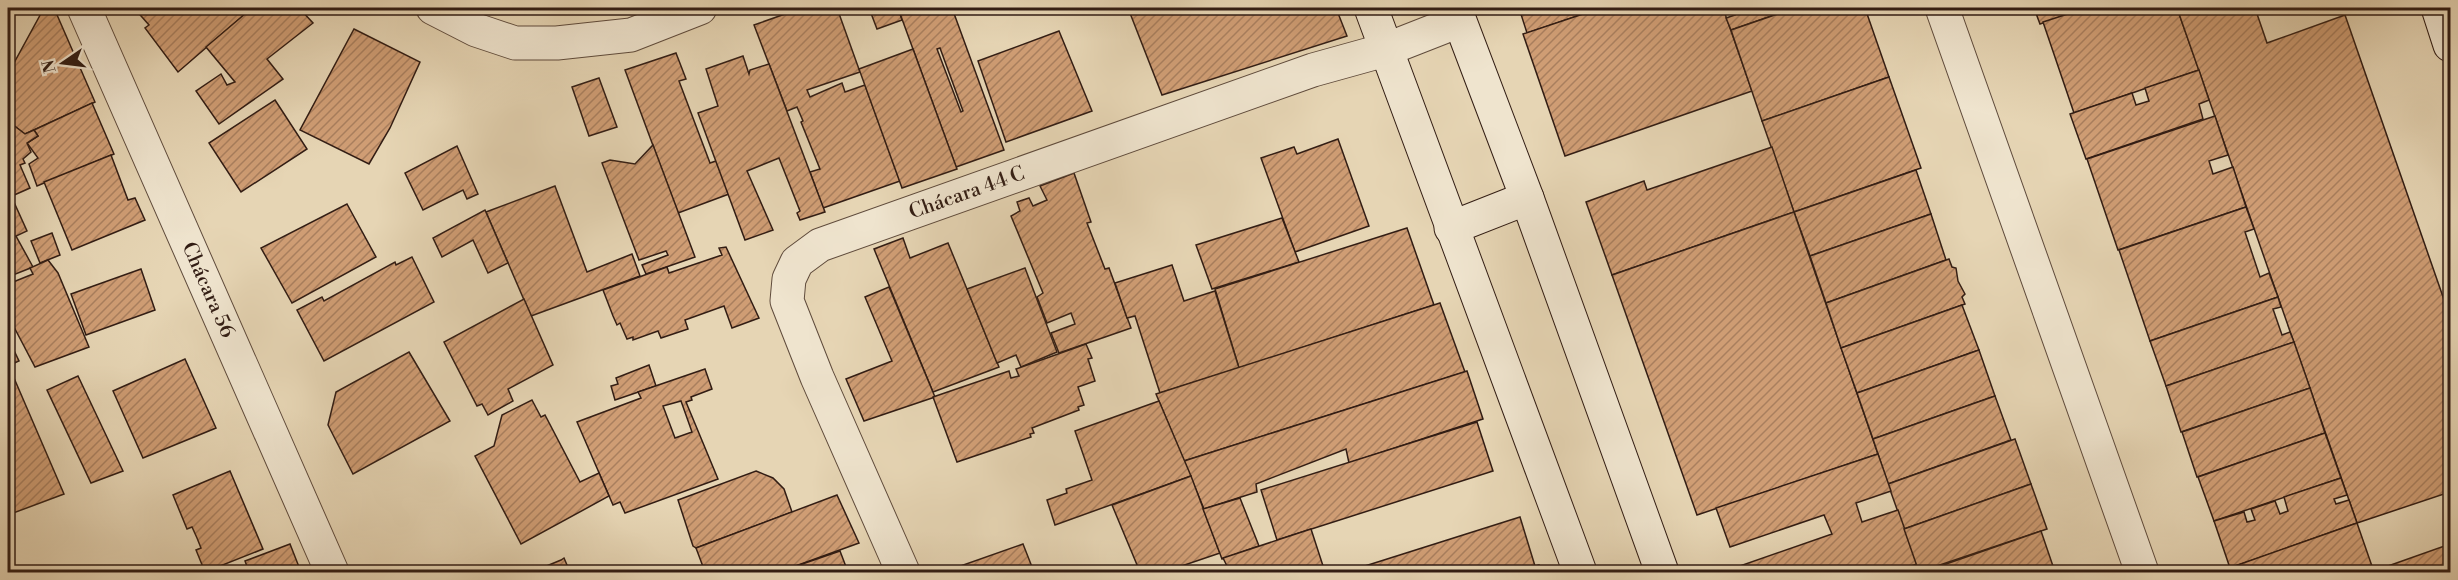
<svg xmlns="http://www.w3.org/2000/svg" width="2458" height="580" viewBox="0 0 2458 580" font-family="'Libre Bodoni',serif">
  <defs>
    <pattern id="building-hatch" width="6" height="6" patternUnits="userSpaceOnUse" patternTransform="scale(1.5)"><rect width="6" height="6" fill="#cf9d74"/><path d="M-1 1l2-2M0 6l6-6M5 7l2-2" fill="none" stroke="#a97f5e"/></pattern>
  </defs>
  <rect width="100%" height="100%" fill="#e6d5b4"/>
  <filter id="stains"><feTurbulence type="fractalNoise" baseFrequency=".00333" numOctaves="4"/><feColorMatrix values="0 0 0 0 .2 0 0 0 0 .09 0 0 0 0 .02 0 0 0 .5 -.17"/></filter>
  <radialGradient id="worn" r=".72"><stop offset=".6" stop-color="#630" stop-opacity="0"/><stop offset="1" stop-color="#630" stop-opacity=".3"/></radialGradient>
  <!-- building -->
  <g fill="url(#building-hatch)" stroke="#321d14" stroke-width="1.5" fill-rule="evenodd">
    <path d="M44,8H54L95,102L25,134L8,121V74Z"/>
    <path d="M134,8H252L178,72L145,28L149,25Z"/>
    <path d="M252,8H299L313,23L267,59L283,79L219,124L196,91L221,74L227,85L235,82L206,47Z"/>
    <path d="M802,8H837L860,72L807,90L810,97L842,83L845,92L865,85L900,181L823,208L810,172L820,169L801,122L803,121L797,107L787,111L754,25Z"/>
    <path d="M869,8H898L902,20L877,29Z"/>
    <path d="M898,8H952L1004,150L956,167ZM940,48L963,111L961,112L937,49Z"/>
    <path d="M1128,8H1336L1347,36L1162,95Z"/>
    <path d="M1519,8H1601L1527,33Z"/>
    <path d="M1601,8H1723L1752,91L1565,156L1523,34Z"/>
    <path d="M1732,8H1795L1731,30L1726,18L1735,15Z"/>
    <path d="M1795,8H1865L1889,77L1762,121L1731,30Z"/>
    <path d="M2034,8H2086L2040,24Z"/>
    <path d="M2086,8H2177L2199,70L2074,113L2043,22Z"/>
    <path d="M2177,8H2255L2267,43L2345,15L2450,317V492L2357,523Z"/>
    <path d="M354,29L420,62L390,128L369,164L300,130Z"/>
    <path d="M1059,31L1092,111L1006,142L978,61Z"/>
    <path d="M913,49L957,169L902,188L859,69Z"/>
    <path d="M676,53L686,79L679,81L710,163L716,161L729,194L678,213L625,70Z"/>
    <path d="M743,56L749,74L750,70L769,64L825,212L800,220L797,213L800,211L779,158L747,171L773,230L745,240L698,113L718,106L706,69Z"/>
    <path d="M2199,70L2209,100L2199,104L2203,119L2086,159L2070,114L2132,93L2136,105L2149,101L2145,88Z"/>
    <path d="M1889,77L1921,168L1794,212L1762,121Z"/>
    <path d="M599,78L617,127L589,136L572,87Z"/>
    <path d="M275,100L307,149L241,192L209,143Z"/>
    <path d="M92,103L114,154L37,186L29,164L38,158L27,143L38,136L34,130Z"/>
    <path d="M2215,116L2228,155L2209,161L2213,174L2233,167L2246,207L2118,250L2087,159Z"/>
    <path d="M8,121L25,134L34,130L38,136L27,143L31,152L23,159L25,163L20,165L30,188L12,196L8,189Z"/>
    <path d="M1338,139L1369,226L1295,252L1261,158L1294,147L1297,154Z"/>
    <path d="M653,145L695,257L646,274L642,265L668,255L666,251L639,260L602,163L610,160L635,164Z"/>
    <path d="M457,146L478,194L467,199L463,190L423,210L405,173Z"/>
    <path d="M1772,147L1794,212L1612,275L1586,202L1644,181L1647,190Z"/>
    <path d="M111,155L128,200L135,198L145,220L72,250L44,182Z"/>
    <path d="M1916,170L1931,214L1810,256L1794,212Z"/>
    <path d="M1074,173L1091,222L1087,223L1105,269L1109,268L1131,328L1059,353L1051,333L1075,324L1071,313L1047,323L1037,297L1043,293L1011,216L1020,211L1017,202L1029,198L1033,206L1047,200L1040,186Z"/>
    <path d="M555,186L587,272L632,254L640,276L531,316L486,212Z"/>
    <path d="M8,189L27,231L16,236L33,267L8,277Z"/>
    <path d="M347,204L376,257L292,303L261,248Z"/>
    <path d="M2246,207L2254,229L2245,232L2260,277L2269,273L2278,297L2150,341L2119,250Z"/>
    <path d="M485,210L508,263L488,273L473,240L442,257L433,238Z"/>
    <path d="M1794,212L1878,454L1697,515L1612,275Z"/>
    <path d="M1931,214L1946,260L1826,303L1810,256Z"/>
    <path d="M1282,218L1299,262L1212,289L1196,245Z"/>
    <path d="M1407,228L1434,305L1239,368L1215,289Z"/>
    <path d="M52,233L60,255L40,263L31,241Z"/>
    <path d="M903,238L910,258L948,243L999,367L933,392L874,249Z"/>
    <path d="M726,247L759,318L732,328L724,306L685,320L688,329L661,338L658,331L633,340V337L627,339L620,323L617,325L613,316L603,290L667,267L669,273L722,255L719,248Z"/>
    <path d="M412,257L434,302L324,361L297,310L322,297L324,301L395,262L396,265Z"/>
    <path d="M1949,259L1952,267L1956,268L1958,281L1965,294L1962,297L1965,304L1841,348L1826,303Z"/>
    <path d="M48,260L58,273L89,347L35,367L15,329L10,332L8,326V284L33,274L30,268Z"/>
    <path d="M1172,265L1184,301L1215,291L1239,368L1160,393L1135,316L1127,318L1115,283Z"/>
    <path d="M1025,268L1057,352L1021,367L1016,355L997,363L967,289Z"/>
    <path d="M141,269L155,310L86,335L71,294Z"/>
    <path d="M889,287L935,397L864,421L846,379L892,361L865,297Z"/>
    <path d="M2278,297L2281,307L2273,309L2282,335L2290,332L2294,342L2166,386L2150,341Z"/>
    <path d="M524,299L553,365L508,389L513,401L488,415L482,404L477,406L444,342Z"/>
    <path d="M1440,303L1465,372L1184,461L1156,394Z"/>
    <path d="M1962,305L1979,350L1857,393L1841,348Z"/>
    <path d="M8,338L19,361L8,366Z"/>
    <path d="M2294,342L2310,388L2181,432L2166,386Z"/>
    <path d="M1086,344L1092,358L1088,359L1095,381L1078,387L1084,405L1078,407L1079,410L1032,428L1034,433L1030,434L1031,437L957,462L933,397L1009,371L1011,378L1019,376L1016,369Z"/>
    <path d="M1979,350L1995,396L1873,439L1857,393Z"/>
    <path d="M409,352L450,421L353,474L328,425L336,392Z"/>
    <path d="M185,359L216,428L143,458L113,391Z"/>
    <path d="M649,365L656,386L615,400L611,386L618,384L616,378Z"/>
    <path d="M705,369L712,389L691,397L692,400L686,402L718,479L625,513L620,502L613,505L577,422L641,398L638,392ZM681,401L692,432L675,438L663,406Z"/>
    <path d="M1467,371L1483,419L1349,463L1346,449L1256,484L1257,492L1241,497L1204,509L1184,461Z"/>
    <path d="M78,376L123,471L91,483L47,390Z"/>
    <path d="M14,378L64,494L8,515V381Z"/>
    <path d="M2310,388L2325,433L2197,477L2182,432Z"/>
    <path d="M1995,396L2011,440L1888,484L1873,439Z"/>
    <path d="M532,400L541,417L545,415L580,482L599,473L609,496L521,544L475,456L494,446L502,415Z"/>
    <path d="M1159,401L1191,476L1055,525L1047,500L1067,493L1066,489L1092,480L1075,431Z"/>
    <path d="M1477,422L1493,471L1277,540L1261,490Z"/>
    <path d="M2325,433L2341,478L2214,521L2198,477Z"/>
    <path d="M2015,439L2031,484L1904,529L1888,484Z"/>
    <path d="M1878,454L1891,491L1856,503L1862,522L1898,510L1917,564L1893,572H1738L1737,567L1832,534L1824,515L1730,547L1716,508Z"/>
    <path d="M230,471L263,549L205,572L196,550L201,548L197,538L192,527L187,529L173,495Z"/>
    <path d="M756,471L773,478L784,489L792,512L696,548L693,546L678,500Z"/>
    <path d="M1191,476L1220,553L1164,572H1140L1112,505Z"/>
    <path d="M2341,478L2347,495L2334,499L2336,504L2349,500L2357,523L2230,568L2214,521L2244,512L2247,522L2255,520L2251,509L2275,501L2280,514L2288,511L2284,497Z"/>
    <path d="M2031,484L2047,529L1919,572L1904,529Z"/>
    <path d="M837,495L859,543L779,572H705L696,548Z"/>
    <path d="M1240,498L1259,546L1222,559L1203,509Z"/>
    <path d="M1520,517L1535,566L1515,572H1440L1438,566L1427,570L1428,572H1346Z"/>
    <path d="M2357,523L2374,572H2234L2232,567Z"/>
    <path d="M1311,529L1325,572H1230L1223,558Z"/>
    <path d="M2041,531L2055,572H1923Z"/>
    <path d="M290,544L301,572H241L248,569L245,561Z"/>
    <path d="M1023,544L1034,572H953L952,569Z"/>
    <path d="M2450,544V572H2390L2388,566Z"/>
    <path d="M840,551L848,572H779Z"/>
    <path d="M564,558L570,572H532L561,560Z"/>
    <path d="M1539,565L1541,572H1515L1535,566Z"/>
  </g>
  <g fill="none" stroke-linecap="round" stroke-linejoin="round">
    <defs>
      <g id="street">
        <path id="s1" d="M84,8L332,572"/>
        <path d="M433,8L476,30L515,43H557L631,35L700,8"/>
        <path d="M1942,8L2142,572"/>
        <path id="s2" d="M903,572L817,377L787,301L789,279L797,262L820,245L1313,70L1385,50L1459,21"/>
      </g>
      <g id="secondary">
        <path d="M1371,8L1580,572"/>
        <path d="M1455,8L1527,198L1662,572"/>
        <path d="M2438,8L2450,45"/>
        <path d="M1451,228L1527,198"/>
      </g>
    </defs>
    <!-- street casing -->
    <use href="#street" stroke="#5f4b3c" stroke-width="35"/>
    <!-- secondary casing -->
    <use href="#secondary" stroke="#321d14" stroke-width="35"/>
    <!-- street -->
    <use href="#street" stroke="#efe4ce" stroke-width="33"/>
    <!-- secondary -->
    <use href="#secondary" stroke="#efe4ce" stroke-width="33"/>
  </g>
  <g text-anchor="middle" dominant-baseline="central" stroke-width="6" stroke-linejoin="round" paint-order="stroke">
    <!-- street labels -->
    <g font-size="20" fill="#321d14" stroke="#efe4ce">
      <text stroke="none"><textPath href="#s2" startOffset="520">Chácara 44 C</textPath></text>
      <text stroke="none"><textPath href="#s1" startOffset="308">Chácara 56</textPath></text>
    </g>
  </g>
  <!-- margin -->
  <rect width="2458" height="580" fill="none" stroke="#e6d5b4" stroke-width="30"/>
  <rect x="9" y="9" width="2440" height="562" fill="none" stroke="#321d14" stroke-width="3"/>
  <rect x="15" y="15" width="2428" height="550" fill="none" stroke="#321d14" stroke-width="1.5"/>
  <!-- north arrow -->
  <g transform="translate(63 63) rotate(256)" stroke="#efe4ce" stroke-width="4.5" paint-order="stroke">
  <path d="M0-4.5L10 22L0 15L-10 22Z" fill="#321d14"/>
  <text y="-9" font-size="16" font-weight="bold" text-anchor="middle" fill="#321d14">N</text>
  </g>
  <rect width="100%" height="100%" filter="url(#stains)"/>
  <rect width="100%" height="100%" fill="url(#worn)"/>
</svg>
